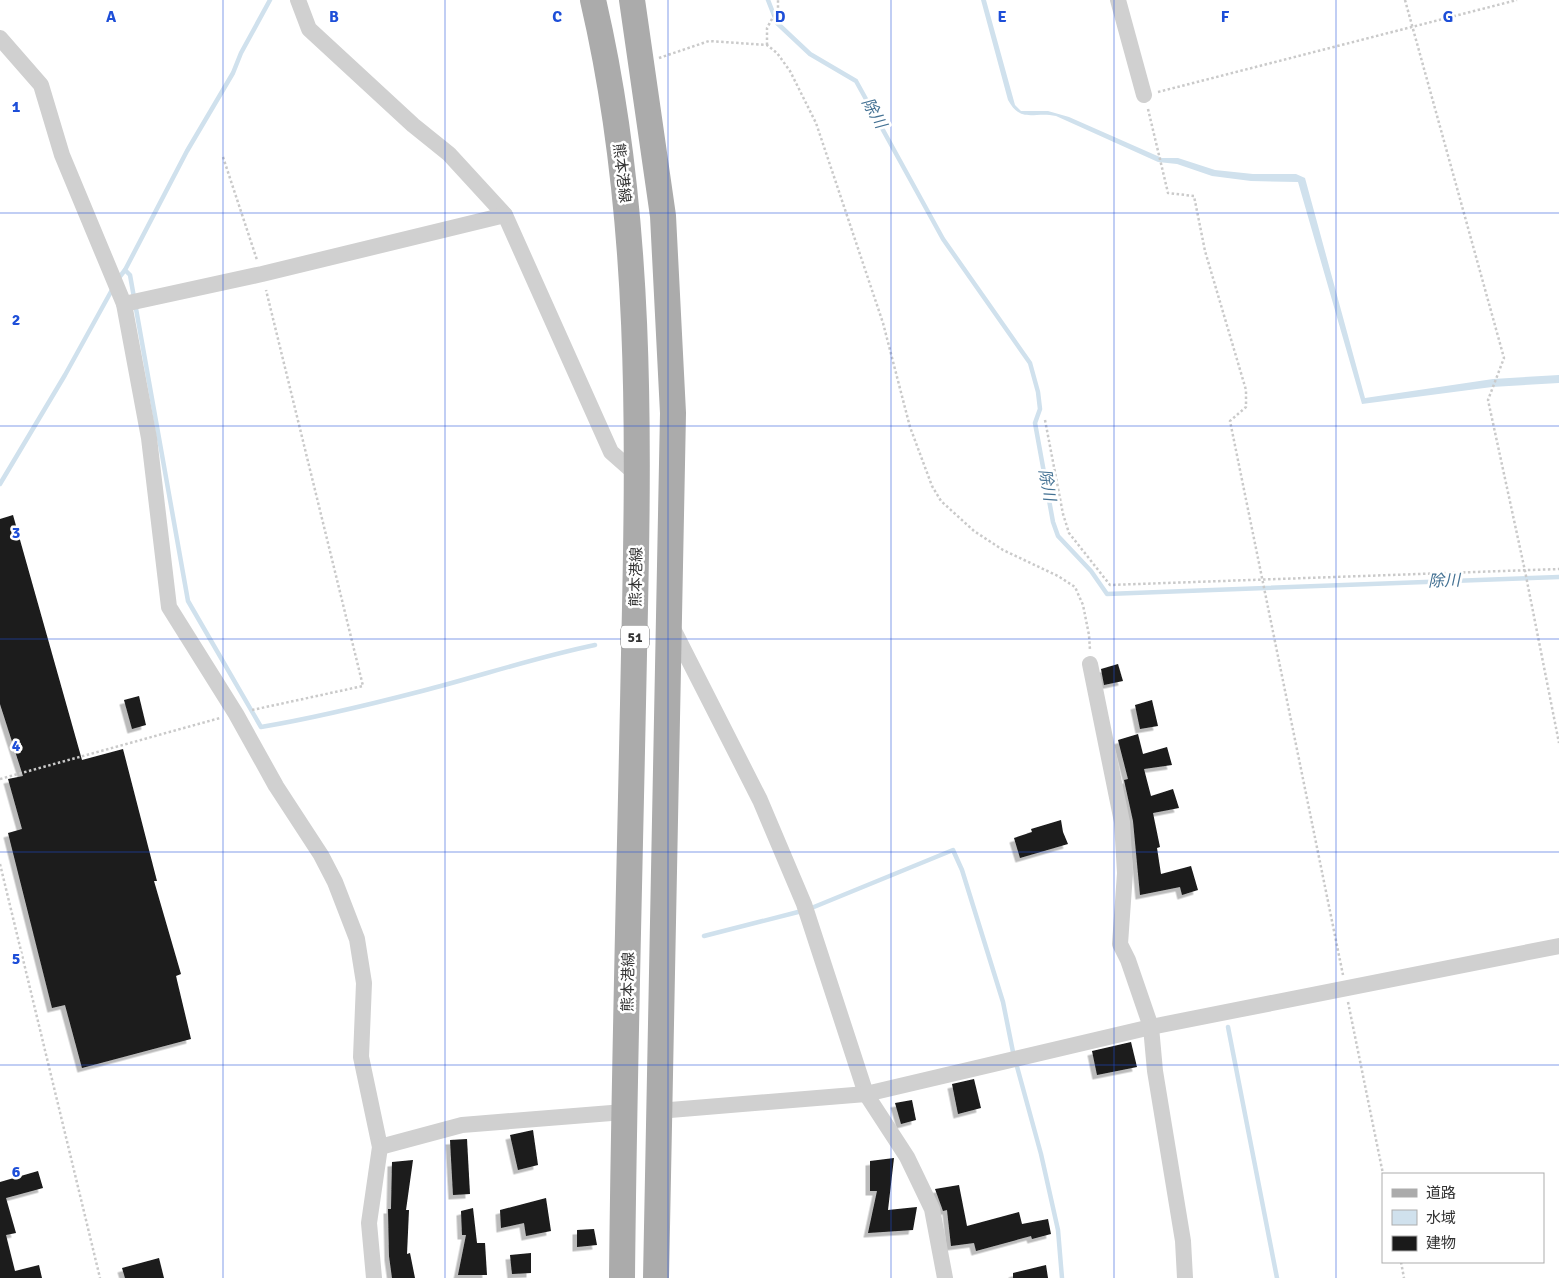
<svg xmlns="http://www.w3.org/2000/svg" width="1559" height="1278" viewBox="0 0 1559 1278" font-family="Signika,'Noto Sans JP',sans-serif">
  <defs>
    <filter id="shadow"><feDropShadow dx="-4.5" dy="4.5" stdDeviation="0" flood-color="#0004"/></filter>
  </defs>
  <rect width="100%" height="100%" fill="#fff"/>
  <!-- water -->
  <path fill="#d0e1ed" d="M981,0H986L1015,105L1021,111H1048L1069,117L1162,158H1178L1215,170L1253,174H1296L1305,178L1365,398L1493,379L1559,375V383L1492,387L1362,404L1298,182L1251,181L1212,176L1177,164L1158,162L1056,116C1034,111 1021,124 1008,100Z"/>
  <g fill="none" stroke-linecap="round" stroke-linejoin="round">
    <!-- stream -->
    <g stroke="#d0e1ed" stroke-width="4.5">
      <path d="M768,0L777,23L810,54L856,81L943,239L1030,363L1038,392L1040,409L1035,423L1053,522L1058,536L1091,571L1107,594L1559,577"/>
      <path d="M125,270L130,275L188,601L261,727C315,718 368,705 422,691C480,676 537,657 595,645"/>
      <path d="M118,279L125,270L187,151L233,73L241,53L270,0"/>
      <path d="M0,484L65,375L113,288"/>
      <path d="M809,909L953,850L962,870L1003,1002L1013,1052L1041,1154L1058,1230L1062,1278"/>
      <path d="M704,936L802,911"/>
      <path d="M1228,1027L1277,1278"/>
    </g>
  </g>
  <!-- building -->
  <g fill="#1a1a1a" filter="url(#shadow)">
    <path d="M13,515L82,760L123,749L157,881H154L181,974L176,976L191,1039L82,1068L65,1005L52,1008L8,833L22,829L8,779L23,776L0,704V519Z"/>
    <path d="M1118,664L1123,681L1104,685L1101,669Z"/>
    <path d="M139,696L146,725L132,729L124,700Z"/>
    <path d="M1152,700L1158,726L1140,729L1135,705Z"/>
    <path d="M1138,734L1143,754L1167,747L1172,765L1144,769L1151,796L1173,789L1179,808L1153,813L1160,847L1157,848L1161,874L1191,866L1198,890L1182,895L1180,887L1140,895L1133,821L1124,780L1128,779L1118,740Z"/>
    <path d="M1061,820L1063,832L1068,844L1020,858L1014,838L1032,832L1031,829Z"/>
    <path d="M1131,1042L1137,1067L1097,1075L1092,1051Z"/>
    <path d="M974,1079L981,1108L958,1114L952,1084Z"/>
    <path d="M912,1100L916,1120L901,1124L895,1103Z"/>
    <path d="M533,1130L538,1165L518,1170L510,1135Z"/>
    <path d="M467,1139L470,1194L453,1195L450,1140Z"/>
    <path d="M894,1158L888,1210L917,1207L913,1230L868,1233L877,1191H870V1161Z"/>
    <path d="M413,1160L406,1210H409L407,1254L410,1253L415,1278H392L389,1256L388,1209H391L392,1162Z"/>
    <path d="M38,1171L43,1188L6,1198L16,1233L6,1235L15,1271L39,1265L42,1278H0V1182Z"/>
    <path d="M959,1185L967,1226L1019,1212L1022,1224L1048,1219L1051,1234L1032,1239L1031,1236L976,1251L974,1243L951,1246L947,1210L943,1211L935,1189Z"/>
    <path d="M546,1198L551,1231L526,1236L524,1223L501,1228L500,1210Z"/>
    <path d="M473,1208L477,1243H485L487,1275H458L466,1235H462L461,1211Z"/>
    <path d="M594,1229L597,1245L577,1247V1230Z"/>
    <path d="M531,1253V1273L512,1274L510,1255Z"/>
    <path d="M159,1258L164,1278H125L122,1268Z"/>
    <path d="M1046,1265L1048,1278H1013V1273Z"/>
  </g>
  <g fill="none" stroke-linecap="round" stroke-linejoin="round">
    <!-- path -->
    <g stroke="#cacaca" stroke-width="2.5" stroke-dasharray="2.5 2.5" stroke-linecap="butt">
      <path d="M1405,0L1504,358L1488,400L1525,571L1559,743"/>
      <path d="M767,45V28L778,8V0"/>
      <path d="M659,58L709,41L767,45L777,53L790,71L816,123L883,323L910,427L932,486L941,501L974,531L1003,550L1058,576L1075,587L1083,605L1089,635L1090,650"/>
      <path d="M1158,92L1517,0"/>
      <path d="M1148,109L1168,193L1194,196L1205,251L1246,390V407L1230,421L1343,975"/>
      <path d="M223,157L257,260"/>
      <path d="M1045,420L1063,514L1069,533L1110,585L1559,569"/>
      <path d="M252,710L363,686L266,290"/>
      <path d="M0,779L220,718"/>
      <path d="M0,864L100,1278"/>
      <path d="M1348,1002L1383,1174"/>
      <path d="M1401,1262L1404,1278"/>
    </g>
    <!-- street -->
    <g stroke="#d0d0d0" stroke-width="16">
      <path d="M298,0L309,29L413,125L449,154L505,215L611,452L637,475"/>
      <path d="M1118,0L1144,95"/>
      <path d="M0,38L41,85L62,155L124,304L149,438L169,607L236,714L276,786L321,855L335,882L357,939L364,983L361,1057L380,1147L369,1223L374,1278"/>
      <path d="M124,304L262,274L505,215"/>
      <path d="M672,627L760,800L804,904L866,1094L907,1157L932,1209L945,1278"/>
      <path d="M1090,664L1122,822L1125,873L1120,944L1128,960L1151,1027L1155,1071L1183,1241L1185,1278"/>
      <path d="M658,1111L866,1094L1151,1027L1559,946"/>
      <path d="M380,1147L462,1125L624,1112"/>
    </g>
    <!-- primary -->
    <g stroke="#ababab" stroke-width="26">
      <path d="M593,0C643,214 639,435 634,654C630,862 624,1070 622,1278"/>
      <path d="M632,0L663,216L673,413L656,1278"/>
    </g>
  </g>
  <!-- grid -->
  <path fill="none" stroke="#1d4ed8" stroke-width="1" stroke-opacity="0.55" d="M223,0V1278M445,0V1278M668,0V1278M891,0V1278M1114,0V1278M1336,0V1278M0,213H1559M0,426H1559M0,639H1559M0,852H1559M0,1065H1559"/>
  <g text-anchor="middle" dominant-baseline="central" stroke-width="5" stroke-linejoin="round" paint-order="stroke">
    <!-- shield labels -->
    <rect fill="#fff" stroke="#707070" stroke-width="1" x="621" y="625.5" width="28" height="23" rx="4"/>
    <g font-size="14" font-weight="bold" fill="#333">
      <text x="635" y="637">51</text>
    </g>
    <!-- street labels -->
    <g font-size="15" fill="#333" stroke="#fff">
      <text transform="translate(622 173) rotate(83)">熊本港線</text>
      <text transform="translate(636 577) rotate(-89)">熊本港線</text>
      <text transform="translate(628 982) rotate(-89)">熊本港線</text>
    </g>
    <!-- water labels -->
    <g font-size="16" font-style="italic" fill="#437193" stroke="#fff">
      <text transform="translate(874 113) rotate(61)">除川</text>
      <text transform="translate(1047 485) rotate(80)">除川</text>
      <text transform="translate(1444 581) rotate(-2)">除川</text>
    </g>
  </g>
  <g font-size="16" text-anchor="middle" font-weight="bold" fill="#1d4ed8" stroke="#fff" stroke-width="5" stroke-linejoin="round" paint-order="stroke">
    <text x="111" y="22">A</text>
    <text x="334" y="22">B</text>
    <text x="557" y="22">C</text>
    <text x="780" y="22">D</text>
    <text x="1002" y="22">E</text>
    <text x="1225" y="22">F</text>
    <text x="1448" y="22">G</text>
    <text x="16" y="112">1</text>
    <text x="16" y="325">2</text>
    <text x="16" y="538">3</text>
    <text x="16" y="751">4</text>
    <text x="16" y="964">5</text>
    <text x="16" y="1177">6</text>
  </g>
  <!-- legend -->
  <rect x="1382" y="1173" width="162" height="90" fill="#ffffff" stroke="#adadad"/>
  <rect x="1392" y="1189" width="25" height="8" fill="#ababab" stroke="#adadad"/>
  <text x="1426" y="1198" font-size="15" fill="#333333">道路</text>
  <rect x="1392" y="1210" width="25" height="15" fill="#d0e1ed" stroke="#adadad"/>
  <text x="1426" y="1223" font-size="15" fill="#333333">水域</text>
  <rect x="1392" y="1236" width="25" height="15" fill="#1a1a1a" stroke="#adadad"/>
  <text x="1426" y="1248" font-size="15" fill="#333333">建物</text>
</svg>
